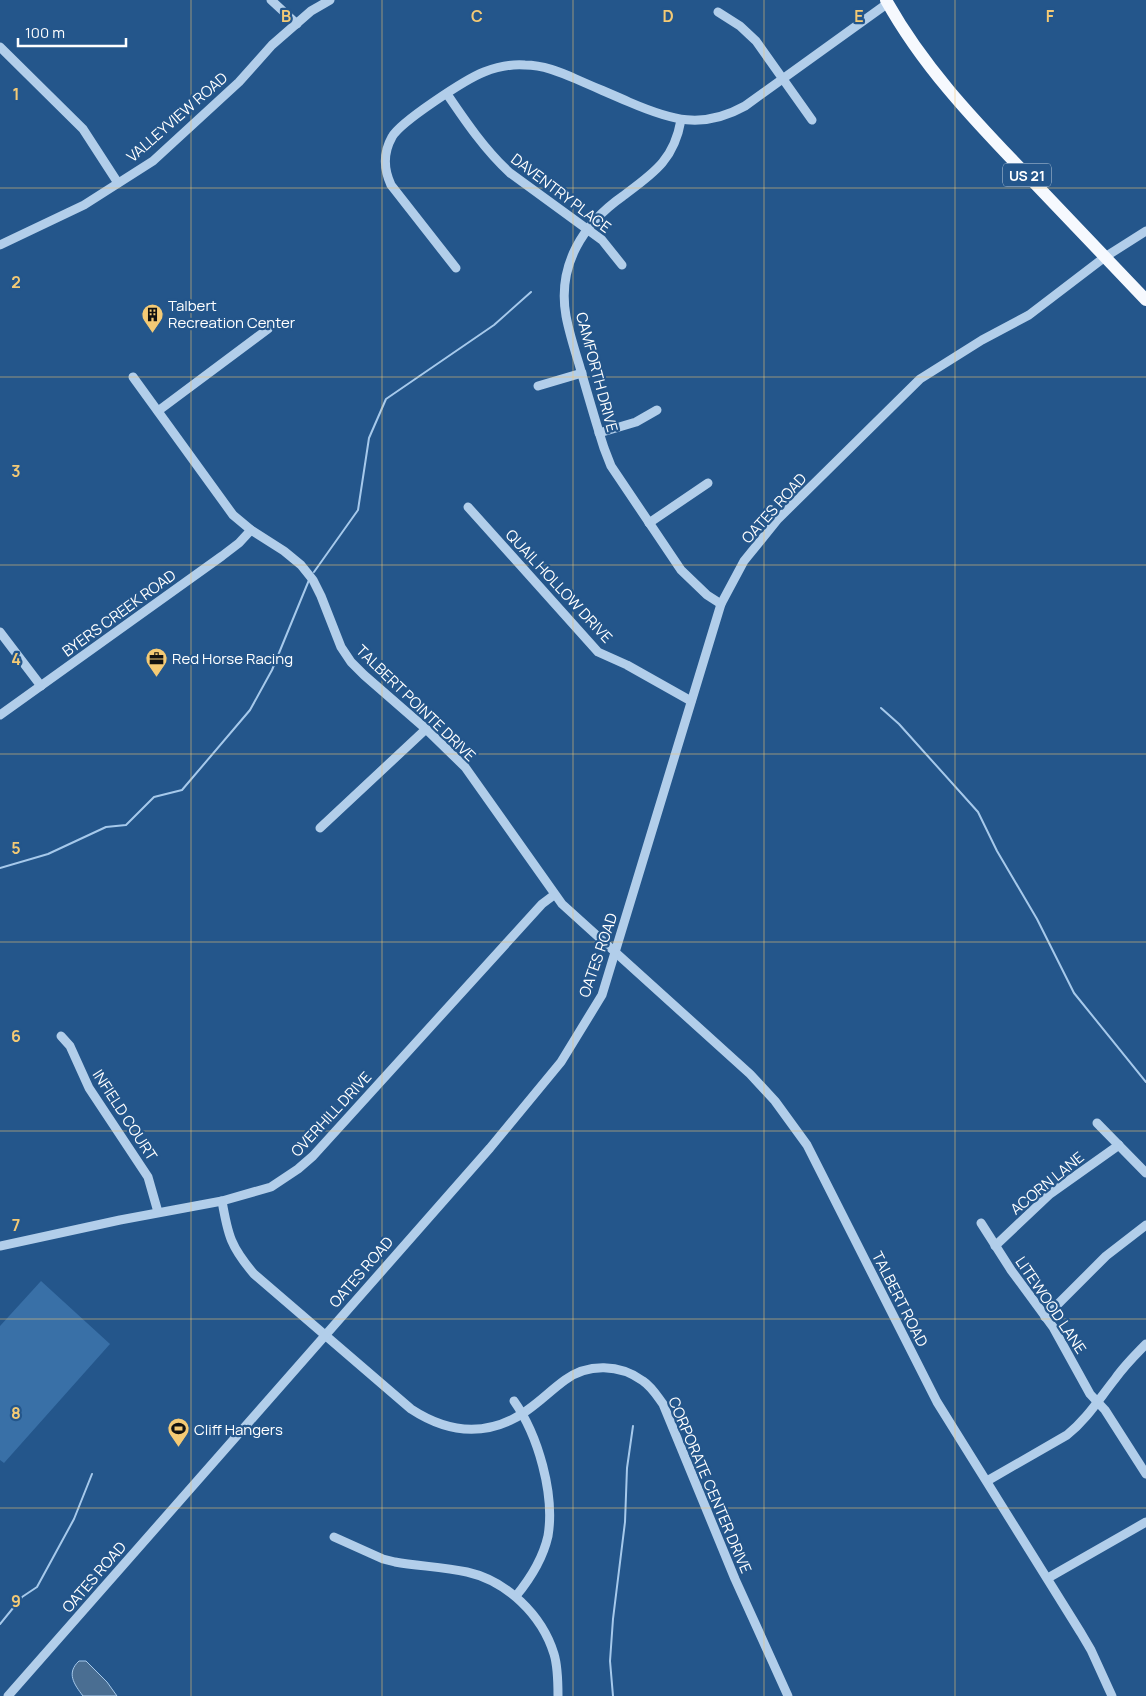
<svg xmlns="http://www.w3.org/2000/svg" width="1146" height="1696" viewBox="0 0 1146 1696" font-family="Manrope,sans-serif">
  <rect width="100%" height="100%" fill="#24568b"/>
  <!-- green -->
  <path fill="#3970a7" d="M41,1281L110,1344L4,1463L0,1460V1326Z"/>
  <!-- water -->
  <path fill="#4a6e92" stroke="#a6c9eb" d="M79,1661H86L107,1682L117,1696H83C74,1684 66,1673 79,1661Z"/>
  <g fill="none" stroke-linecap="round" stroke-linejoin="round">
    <!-- stream -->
    <g stroke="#a6c9eb" stroke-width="2">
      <path d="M314,572L358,510L369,438L386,399L494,325L531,292"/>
      <path d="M881,708L899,724L978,812L997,851L1037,919L1074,993L1146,1082"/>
      <path d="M0,868L48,854L106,827L126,825L154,797L182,790L250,710L272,670L309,580"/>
      <path d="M0,1624L22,1597L37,1587L74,1519L92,1474"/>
      <path d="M613,1696L610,1661L613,1619L625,1522L627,1468L633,1426"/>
    </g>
    <!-- minor -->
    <g stroke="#b2ceea" stroke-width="9">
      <path d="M271,0L297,24"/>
      <path d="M718,12L740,26L756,41L812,120"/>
      <path d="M0,47L83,129L118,183"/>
      <path d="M447,94C466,122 485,150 510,173L602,240L622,265"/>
      <path d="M681,120C674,160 654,173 623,196C583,224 557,265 566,316C569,332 574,348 579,364C587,392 595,420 604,448L611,466L681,570L707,595L721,604"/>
      <path d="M0,245L84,205L153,161L239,82L272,45L311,11L330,0"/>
      <path d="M456,268L391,185C384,170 383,153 392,137C400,122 466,79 484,72C497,67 512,64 525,65C543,65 560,72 576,79C594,87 611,94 629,102C671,120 702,130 745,106L888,3"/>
      <path d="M133,377L233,515L251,530L284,551L301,565L313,580L321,596L341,647L351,662L364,675L426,729L465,767L562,904L750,1074L775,1101L807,1145L937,1402L1081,1633L1091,1650L1112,1696"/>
      <path d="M538,386L582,373"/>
      <path d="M158,411L268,329"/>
      <path d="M599,433L636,422L657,410"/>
      <path d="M468,507L598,652L627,665L691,701"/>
      <path d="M649,523L708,483"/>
      <path d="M0,632L41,686"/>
      <path d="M0,715L222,556L239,543L251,530"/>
      <path d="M320,828L426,729"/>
      <path d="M61,1036L70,1046L89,1088L148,1177L158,1212"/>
      <path d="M1097,1123L1146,1173"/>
      <path d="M222,1201C228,1236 231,1247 254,1274L411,1409C443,1430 477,1437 513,1419C532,1410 547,1393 565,1380C588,1363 620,1364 643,1381C652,1387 657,1396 663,1404L735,1579L788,1696"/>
      <path d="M981,1223L1011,1270L1053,1327L1090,1394L1105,1410L1146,1474"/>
      <path d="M0,1246L120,1220L222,1201L271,1187L298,1169L313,1156L542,904L554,895"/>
      <path d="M995,1246L1050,1194L1119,1145"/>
      <path d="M1045,1317L1106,1256L1146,1225"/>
      <path d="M514,1401C538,1435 555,1494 548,1536C543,1558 530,1579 516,1596"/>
      <path d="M987,1481L1067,1435C1087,1419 1099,1399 1115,1379C1124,1366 1135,1355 1146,1344"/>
      <path d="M334,1537L383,1559L395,1562C418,1566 443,1567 467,1572C507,1581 542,1615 554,1654C558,1667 558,1683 558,1696"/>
      <path d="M1048,1578L1146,1522"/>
      <path d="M8,1696L490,1148L561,1062L602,995L721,604L744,561L778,519L920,379L982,340L1029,315L1105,257L1146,231"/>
    </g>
    <!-- major -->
    <path stroke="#f6f9fe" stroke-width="12" d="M886,0C922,65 972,118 1023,171C1064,214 1105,257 1146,300"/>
  </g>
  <!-- grid -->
  <path fill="none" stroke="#f4ca75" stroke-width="1" stroke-opacity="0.55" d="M191,0V1696M382,0V1696M573,0V1696M764,0V1696M955,0V1696M0,188H1146M0,377H1146M0,565H1146M0,754H1146M0,942H1146M0,1131H1146M0,1319H1146M0,1508H1146"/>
  <!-- icons -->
  <defs>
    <symbol id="building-pin" viewBox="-11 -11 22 30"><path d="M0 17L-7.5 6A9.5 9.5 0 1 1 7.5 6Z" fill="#f4ca75" stroke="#24568b"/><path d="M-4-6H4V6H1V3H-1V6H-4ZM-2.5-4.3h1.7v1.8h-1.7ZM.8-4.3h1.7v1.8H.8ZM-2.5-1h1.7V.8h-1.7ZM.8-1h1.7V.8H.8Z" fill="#111"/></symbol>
    <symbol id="office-pin" viewBox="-11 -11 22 30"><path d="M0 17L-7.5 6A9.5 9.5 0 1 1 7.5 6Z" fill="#f4ca75" stroke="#24568b"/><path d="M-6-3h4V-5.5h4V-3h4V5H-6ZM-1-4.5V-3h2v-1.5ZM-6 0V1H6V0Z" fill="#111"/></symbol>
    <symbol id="stadium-pin" viewBox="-11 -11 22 30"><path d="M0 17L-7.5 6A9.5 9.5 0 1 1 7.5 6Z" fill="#f4ca75" stroke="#24568b"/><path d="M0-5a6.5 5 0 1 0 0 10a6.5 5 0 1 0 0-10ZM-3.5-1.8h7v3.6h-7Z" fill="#111"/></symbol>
  </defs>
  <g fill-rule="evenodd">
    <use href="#building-pin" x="140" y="302" width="25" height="34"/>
    <use href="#office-pin" x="144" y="646" width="25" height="34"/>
    <use href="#stadium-pin" x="166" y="1416" width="25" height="34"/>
  </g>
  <g text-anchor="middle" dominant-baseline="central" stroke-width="4.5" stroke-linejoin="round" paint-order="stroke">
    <!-- shield labels -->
    <rect fill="#24568b" stroke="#bdccdc" stroke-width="1" x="1003" y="163.5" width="48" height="23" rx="4"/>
    <g font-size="14" font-weight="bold" fill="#fff">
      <text x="1027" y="175">US 21</text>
    </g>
    <!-- street labels -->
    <g font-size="15" fill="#fff" stroke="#24568b">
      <text transform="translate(177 117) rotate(-41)">VALLEYVIEW ROAD</text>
      <text transform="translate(561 193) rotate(37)">DAVENTRY PLACE</text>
      <text transform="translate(597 372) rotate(75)">CAMFORTH DRIVE</text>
      <text transform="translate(774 508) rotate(-48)">OATES ROAD</text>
      <text transform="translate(559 586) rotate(47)">QUAIL HOLLOW DRIVE</text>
      <text transform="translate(119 613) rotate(-36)">BYERS CREEK ROAD</text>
      <text transform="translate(416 703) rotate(44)">TALBERT POINTE DRIVE</text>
      <text transform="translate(598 955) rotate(-71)">OATES ROAD</text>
      <text transform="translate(331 1114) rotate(-47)">OVERHILL DRIVE</text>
      <text transform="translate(125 1115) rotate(57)">INFIELD COURT</text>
      <text transform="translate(1047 1183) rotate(-39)">ACORN LANE</text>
      <text transform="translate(361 1272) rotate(-49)">OATES ROAD</text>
      <text transform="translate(900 1299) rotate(63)">TALBERT ROAD</text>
      <text transform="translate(1051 1305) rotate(56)">LITEWOOD LANE</text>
      <text transform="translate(710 1485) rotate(67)">CORPORATE CENTER DRIVE</text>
      <text transform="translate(94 1577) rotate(-49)">OATES ROAD</text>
    </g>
    <!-- poi labels -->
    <g font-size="15" fill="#fff" stroke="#24568b" text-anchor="start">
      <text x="168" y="305">Talbert<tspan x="168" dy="17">Recreation Center</tspan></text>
      <text x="172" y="658">Red Horse Racing</text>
      <text x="194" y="1429">Cliff Hangers</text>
    </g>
  </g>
  <g font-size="16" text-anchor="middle" font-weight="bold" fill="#f4ca75" stroke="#24568b" stroke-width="4.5" stroke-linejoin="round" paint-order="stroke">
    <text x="286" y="22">B</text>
    <text x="477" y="22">C</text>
    <text x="668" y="22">D</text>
    <text x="859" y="22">E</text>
    <text x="1050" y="22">F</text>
    <text x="16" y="100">1</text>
    <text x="16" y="288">2</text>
    <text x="16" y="477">3</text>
    <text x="16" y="665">4</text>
    <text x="16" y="854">5</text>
    <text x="16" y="1042">6</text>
    <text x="16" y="1231">7</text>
    <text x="16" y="1419">8</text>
    <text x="16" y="1607">9</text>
  </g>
  <!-- scale -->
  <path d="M18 38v8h108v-8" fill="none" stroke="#ffffff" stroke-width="2.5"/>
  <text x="25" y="38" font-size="15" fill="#ffffff" stroke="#24568b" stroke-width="4" paint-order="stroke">100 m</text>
</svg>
